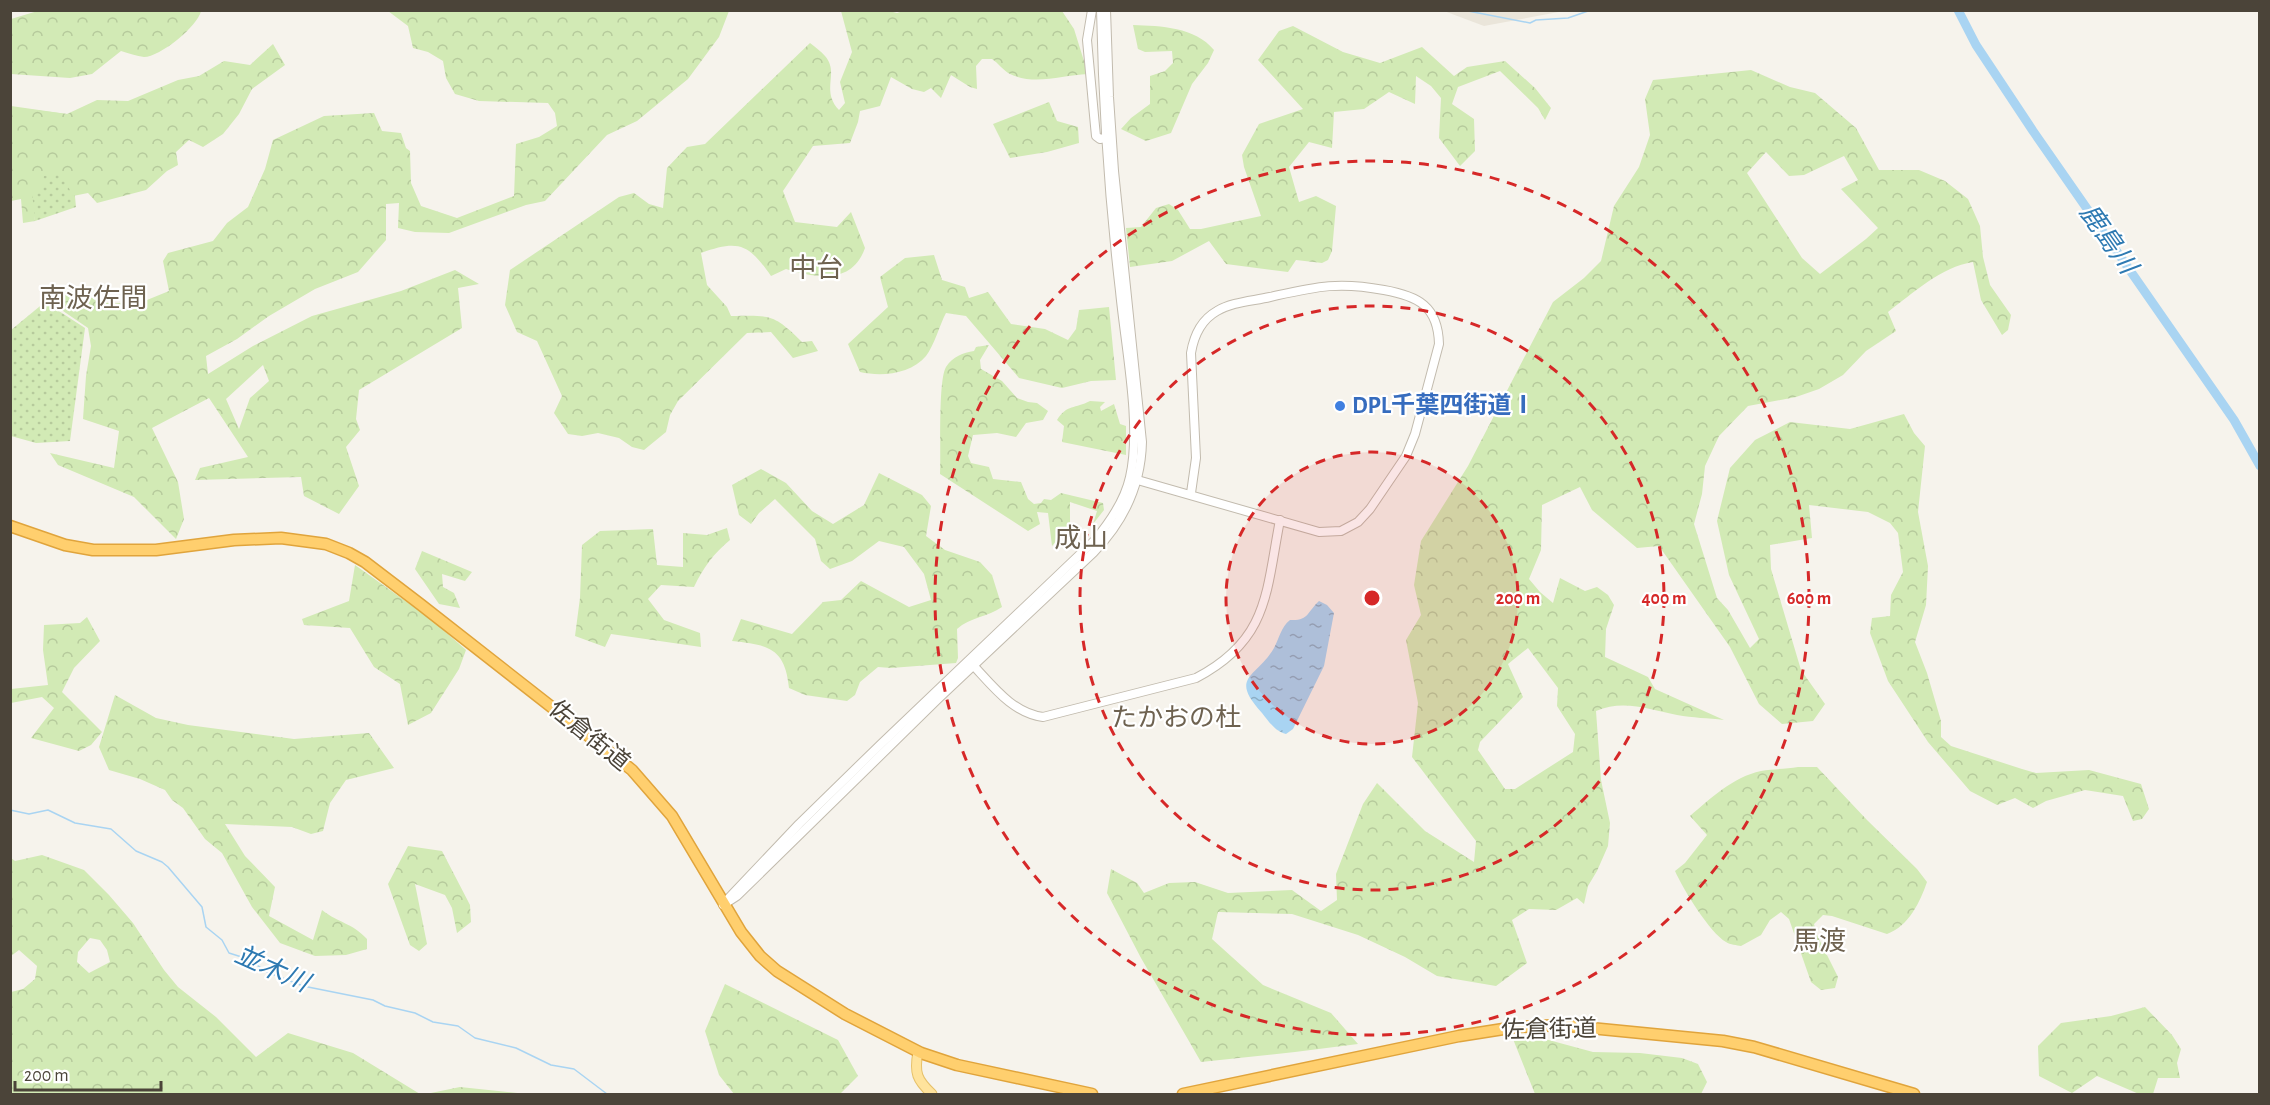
<svg xmlns="http://www.w3.org/2000/svg" width="2270" height="1105" viewBox="0 0 2270 1105" font-family="'Alegreya Sans','Noto Sans JP',sans-serif">
  <defs>
    <pattern id="grass-dots" width="8" height="8" patternUnits="userSpaceOnUse" patternTransform="scale(1.5)"><rect width="8" height="8" fill="#d2eab5"/><path d="M2 2h.1M6 6h.1" fill="none" stroke="#b6ca9c" stroke-width="1.8" stroke-linecap="round"/></pattern>
    <pattern id="forest-crowns" width="20" height="18" patternUnits="userSpaceOnUse" patternTransform="scale(1.5)"><rect width="20" height="18" fill="#d2eab5"/><path d="M2 6a3 3 0 1 1 6 0M12 15a3 3 0 1 1 6 0" fill="none" stroke="#b6ca9c"/></pattern>
    <pattern id="water-ripples" width="26" height="14" patternUnits="userSpaceOnUse" patternTransform="scale(1.5)"><rect width="26" height="14" fill="#a9d4f2"/><path d="M2 4q2-2 4 0t4 0M15 11q2-2 4 0t4 0" fill="none" stroke="#8caec5"/></pattern>
  </defs>
  <rect width="100%" height="100%" fill="#f6f3ec"/>
  <!-- residential -->
  <path fill="#eae5da" d="M1444,11H1564L1484,26Z"/>
  <!-- grass -->
  <g fill="url(#grass-dots)">
    <path d="M11,107L67,114L76,207L35,221Z"/>
    <path d="M45,302L85,328L70,441L36,443L11,436V330Z"/>
  </g>
  <!-- forest -->
  <g fill="url(#forest-crowns)" fill-rule="evenodd">
    <path d="M41,10H201V11C198,26 160,57 144,57C137,56 128,53 121,51L92,74L70,78L11,74V19Z"/>
    <path d="M885,10L897,13L906,10L1062,11L1074,29L1088,74C1061,75 1036,86 1010,74C1004,71 998,63 992,59H982L976,66L977,89L970,87L951,75L941,98L931,88L924,92L912,89L891,77L880,106L860,111L858,122L850,143L813,146L783,191L795,222L837,227L851,212L865,248C852,285 816,278 786,269L771,276C748,243 738,240 701,253L707,285L727,307L731,316C770,315 774,314 802,342L812,341L818,351L793,358L771,332L747,333L678,401L670,415L666,432L644,450L632,447L619,438L598,433L582,436L568,434L554,413L562,396L537,341L517,332L505,305L510,270L619,197L634,193L649,204L663,208L667,168L687,147L705,144L810,43C815,47 821,51 825,56C840,73 820,90 839,110L845,103L840,82L852,52L841,11Z"/>
    <path d="M388,11H729L719,37L688,79L637,121L607,135L545,201L526,205L449,233L415,232L398,228L399,203L386,204V240L358,272L315,289L269,316L237,339L206,356L208,374L253,346L312,316L401,291L455,270L479,284L458,288L462,328L359,390L356,419L360,430L346,447L359,486L339,514L304,496L301,477L195,480L200,468L248,457L209,398L152,428L178,482L184,519L176,539L134,497L58,465L50,453L114,468L119,431L83,419L86,376L91,346L88,328L44,298L64,289L111,304L147,300L169,291L163,261L168,253L213,241L227,223L248,207L265,169L273,140L324,116L374,113L382,131L401,133L406,148L410,151L411,183L421,206L457,218L514,196L516,144L539,137L557,126L555,113L548,103L479,101L455,94L446,78L443,61L428,52L413,48L408,26ZM263,365L269,381L250,398L239,429L226,399Z"/>
    <path d="M1133,25C1161,26 1195,27 1214,50L1208,63L1192,84L1171,133L1146,141L1121,129L1131,118L1150,104V76L1165,71L1173,63L1172,51L1145,52L1138,49Z"/>
    <path d="M1293,26L1343,52L1380,63L1422,47L1454,76L1467,67L1505,61L1535,88L1551,108L1545,120L1538,108L1500,71L1458,87L1452,104L1474,119L1475,151L1460,166L1439,138L1441,98L1431,86L1416,76L1415,104L1389,92L1364,109L1334,112L1332,148L1309,142L1289,167L1299,202L1316,196L1336,206L1332,251L1328,260L1322,263L1296,260L1288,272L1226,264L1209,241L1172,261L1130,267L1126,228L1141,227L1156,208L1169,204L1178,210L1190,229H1201L1261,216L1244,167L1242,155L1259,124L1303,109L1258,60L1279,31Z"/>
    <path d="M273,44L285,65L252,89L239,114L223,134L203,147L189,140L176,152L178,165L167,171L146,190L97,203L88,193L73,196L61,173L44,176L39,190L32,192L35,221L23,223L21,199L11,201V106L67,114L97,100L128,101L178,80L199,76L224,61L250,65Z"/>
    <path d="M1751,70L1790,87L1815,93L1856,128L1879,170H1919L1945,181L1968,199L1980,226L1983,257L1990,285L2011,315L2008,330L2002,335L1981,300L1973,262C1941,267 1913,293 1888,312L1896,331L1866,351L1843,375L1819,389L1796,397L1748,406L1719,436L1705,466L1702,494L1694,524L1717,598L1728,610L1750,648L1759,639L1729,575L1717,521L1730,468L1755,440L1790,422L1850,429L1904,414L1914,433L1925,446L1918,512L1928,566L1926,605L1915,642L1927,673L1941,721V737L1951,746L2022,769L2036,773L2089,770L2141,784L2149,809L2142,819L2133,821L2123,796L2085,790L2046,801L2033,808L2015,798L1997,805L1970,791L1928,742L1888,681L1870,633L1872,618L1890,616L1891,595L1903,572L1898,533L1890,523L1868,512L1809,505L1812,538L1770,545L1771,569L1801,670L1825,704L1813,721L1782,724L1759,704L1730,647L1659,546L1637,548L1592,510L1580,487L1542,505L1541,550L1529,579L1540,592L1553,603L1560,578L1585,591L1597,587L1608,595L1614,605L1606,629L1605,657L1648,677L1655,689L1724,720C1708,718 1693,718 1677,715C1650,710 1624,699 1596,711L1601,780L1610,823L1608,846L1597,871L1588,886L1584,904L1577,898L1556,910L1529,909L1512,920L1527,963L1496,986L1437,976L1405,957L1358,935L1292,914L1218,912L1212,939L1263,985L1331,1013L1358,1044L1295,1052L1201,1062L1141,958L1107,893L1111,869L1137,883L1144,893L1169,883L1195,882L1228,893L1292,890L1321,911L1337,900L1336,874L1363,804L1377,783L1425,831L1474,862L1476,841L1412,757L1418,703L1406,640L1421,615L1414,585L1421,541L1468,466L1553,302L1584,278L1601,261L1614,206L1639,167L1650,135L1645,99L1653,80ZM1766,152L1789,176L1804,175L1844,156L1858,180L1841,189L1878,228L1866,239L1820,274L1802,258L1747,173ZM1528,648L1558,688L1557,706L1575,734L1573,752L1515,789H1505L1478,750L1480,742L1523,697L1508,664Z"/>
    <path d="M1049,102L1057,121L1078,127L1079,143L1047,152L1010,158L993,124Z"/>
    <path d="M934,255L942,280L965,287L969,298L988,292L1011,324L1045,329L1068,340L1076,329L1079,310L1109,307L1116,380L1091,381L1062,388L1019,378L966,316L946,313C940,324 934,346 926,356C911,374 882,377 860,372L848,344L888,307L880,277L905,258Z"/>
    <path d="M989,345L980,360L981,369L1002,381L1017,398L1028,402L1037,403L1048,411L1043,420L1026,423L1016,437L997,433L973,435L968,456L971,463L989,467L993,479L1021,482L1028,499L1034,504L1041,503L1044,499L1051,500L1061,493L1103,503L1104,510L1093,524L1097,511L1070,502V526L1052,546L1048,513L1037,512L1040,524L1028,531L940,474C941,454 938,380 946,367C953,356 963,353 974,351L976,347Z"/>
    <path d="M1090,401L1105,402L1100,407L1101,411L1114,404L1120,424L1126,426V455L1062,442L1064,426L1057,420C1067,404 1075,409 1090,401Z"/>
    <path d="M761,469L786,483L812,511L833,524L864,505L879,473L922,495L931,506L926,536L945,550L980,562L992,575L1002,607C988,617 970,617 957,629L958,658L956,663L891,668L878,667L860,682L855,695L847,701L805,695L789,688C785,648 769,645 732,641L741,619L792,634L823,602L841,600L861,581L909,607L931,600L924,574L904,547L879,541L852,561L830,569L821,561L815,539L775,499L759,513L751,524L739,515L732,485Z"/>
    <path d="M727,528L730,540C714,553 703,568 694,587L661,585L648,599L664,620L700,633L701,647L611,634L605,647L575,636L580,598L582,545L600,531L653,529L657,565L683,567V533L707,535Z"/>
    <path d="M422,551L472,572L465,581L442,574L443,587L454,593L460,608L439,604L415,569Z"/>
    <path d="M355,565L432,620L466,650L459,669L431,713L408,725L400,684L374,667L350,628L304,625L302,619L349,601Z"/>
    <path d="M87,617L100,641L74,668L62,692L102,732L91,745L79,751L31,738L54,708L42,697L11,703V689L48,685L43,650L44,625L80,623Z"/>
    <path d="M115,695L156,718L188,725L294,739L369,733L394,768L346,780L330,803L323,831L311,834L292,827L225,824L245,856L275,887L269,916L313,940L322,910C340,924 351,922 367,939V949L346,955L315,956L280,943L252,907L222,853L205,839L183,808L172,800L165,790L140,779L109,770L99,747Z"/>
    <path d="M1798,767H1817L1867,820L1917,869L1927,882C1920,902 1909,926 1887,934L1832,916L1823,915L1814,924L1817,935L1838,977L1835,988L1821,990L1811,982L1789,919L1781,912L1770,920L1761,935L1741,946C1737,945 1730,945 1726,942C1710,933 1683,889 1675,871L1685,863L1707,835L1690,816C1711,798 1733,777 1761,771C1773,769 1786,769 1798,767Z"/>
    <path d="M408,846L442,851L470,905L471,922L457,933L452,908L445,895L415,884L427,944L419,951L410,945L388,884Z"/>
    <path d="M42,855L84,870L109,895L133,923L164,970L178,987L216,1017L256,1057L288,1033L353,1053L420,1094H11V992L23,989L35,979L37,966L19,950L11,956V858L15,861ZM90,938L100,940L107,950L110,962L89,973L77,962L78,952Z"/>
    <path d="M725,984L838,1040L858,1076L840,1094H734L719,1075L705,1031Z"/>
    <path d="M2145,1007L2172,1035L2181,1049L2177,1063L2180,1078H2158L2153,1094H2139L2097,1076L2072,1093L2039,1076L2038,1046L2061,1023L2111,1016Z"/>
    <path d="M1513,1039H1545L1593,1052L1640,1053L1682,1058L1698,1064L1707,1082L1701,1094H1535Z"/>
    <path d="M460,1087L527,1094H426Z"/>
  </g>
  <!-- water -->
  <path fill="url(#water-ripples)" d="M1319,601L1327,605L1334,613L1324,666L1293,729L1286,734C1275,731 1269,722 1262,713C1228,676 1257,678 1274,648C1279,639 1281,627 1290,620C1309,621 1307,612 1319,601Z"/>
  <g fill="none" stroke-linecap="round" stroke-linejoin="round">
    <!-- stream -->
    <g stroke="#a9d4f2" stroke-width="1.5">
      <path d="M1463,10L1530,23L1536,20L1568,18L1591,10"/>
      <path d="M10,810L29,814L48,810L75,823L111,829L136,851L162,862L168,867L202,907L206,927L222,940L229,953L248,959L267,972L303,986L373,1000L385,1006L415,1013L433,1022L458,1026L475,1038L516,1048L551,1065L574,1069L607,1094"/>
    </g>
    <!-- river -->
    <path stroke="#a9d4f2" stroke-width="9" d="M1958,10L1976,45L2033,131L2234,420L2260,466"/>
    <defs>
      <g id="minor">
        <path d="M1092,10L1087,40L1095,126L1096,136L1100,139L1105,138"/>
        <path d="M1134,479L1319,532L1341,531L1358,522L1370,509L1406,456L1415,434L1439,344C1438,306 1418,296 1384,290C1337,281 1315,287 1270,297C1253,301 1232,302 1217,311C1201,320 1194,335 1191,353L1196,458L1191,493"/>
        <path d="M971,663C992,685 1012,713 1043,717L1196,678C1269,640 1266,592 1280,520"/>
        <path d="M726,901L799,824L882,743L1095,540C1110,522 1125,500 1130,477C1142,425 1125,345 1120,291C1109,198 1103,105 1101,10"/>
        <path d="M723,905L737,896L938,699L1094,552C1124,521 1141,485 1142,442L1114,171L1109,97L1106,10"/>
      </g>
      <path id="major" d="M918,1052C914,1073 917,1080 932,1094"/>
      <g id="highway">
        <path d="M10,526L65,545L93,550H156L234,540L281,538L326,544L349,553L365,562L420,604L632,770L672,816L741,932L760,956L777,971L845,1014L921,1053L957,1065L1092,1094"/>
        <path d="M1183,1094L1459,1036L1516,1027L1560,1025L1723,1041L1754,1047L1914,1094"/>
      </g>
    </defs>
    <!-- minor casing -->
    <use href="#minor" stroke="#c2bbae" stroke-width="10"/>
    <!-- major casing -->
    <use href="#major" stroke="#e6c16a" stroke-width="11"/>
    <!-- highway casing -->
    <use href="#highway" stroke="#e0a43c" stroke-width="13"/>
    <!-- minor -->
    <use href="#minor" stroke="#fff" stroke-width="8"/>
    <!-- major -->
    <use href="#major" stroke="#ffe39c" stroke-width="9"/>
    <!-- highway -->
    <use href="#highway" stroke="#ffcf6e" stroke-width="10"/>
  </g>
  <!-- distance rings -->
  <circle cx="1372" cy="598" r="146" fill="#d62828" fill-opacity=".12"/>
  <g fill="none" stroke="#d62828" stroke-width="3" stroke-dasharray="10 8">
    <circle cx="1372" cy="598" r="146"/>
    <circle cx="1372" cy="598" r="292"/>
    <circle cx="1372" cy="598" r="437"/>
  </g>
  <!-- markers -->
  <circle fill="#3f7fe0" stroke="#fff" stroke-width="2" cx="1340" cy="406" r="6"/>
  <g text-anchor="middle" dominant-baseline="central" stroke-width="4.5" stroke-linejoin="round" paint-order="stroke">
    <!-- shop labels -->
    <g font-size="24" font-weight="bold" fill="#366cbe" stroke="#fff" text-anchor="start">
      <text x="1352" y="406">DPL千葉四街道Ⅰ</text>
    </g>
    <!-- street labels -->
    <g font-size="24" fill="#4b4439" stroke="#fff">
      <text transform="translate(589 736) rotate(39)">佐倉街道</text>
      <text transform="translate(1549 1030) rotate(-1)">佐倉街道</text>
    </g>
    <!-- water labels -->
    <g font-size="26" font-style="italic" fill="#2e7ab2" stroke="#fff">
      <text transform="translate(2108 239) rotate(55)">鹿島川</text>
      <text transform="translate(272 969) rotate(24)">並木川</text>
    </g>
    <!-- neighbourhood labels -->
    <g font-size="26" fill="#6e6250" stroke="#fff">
      <text x="1176" y="718">たかおの杜</text>
    </g>
    <!-- quarter labels -->
    <g font-size="27" fill="#6e6250" stroke="#fff">
      <text x="816" y="268">中台</text>
      <text x="93" y="298">南波佐間</text>
      <text x="1081" y="538">成山</text>
      <text x="1819" y="941">馬渡</text>
    </g>
  </g>
  <circle cx="1372" cy="598" r="9" fill="#d62828" stroke="#fff" stroke-width="3"/>
  <g font-size="18" text-anchor="middle" font-weight="bold" fill="#d62828" stroke="#fff" stroke-width="4.5" stroke-linejoin="round" paint-order="stroke">
    <text x="1518" y="604">200 m</text>
    <text x="1664" y="604">400 m</text>
    <text x="1809" y="604">600 m</text>
  </g>
  <!-- border -->
  <rect width="2270" height="1105" fill="none" stroke="#4b4439" stroke-width="24"/>
  <!-- scale -->
  <path d="M15 1081v9h146v-9" fill="none" stroke="#4b4439" stroke-width="3"/>
  <text x="24" y="1081" font-size="18" fill="#4b4439" stroke="#ffffff" stroke-width="4.5" paint-order="stroke">200 m</text>
</svg>
